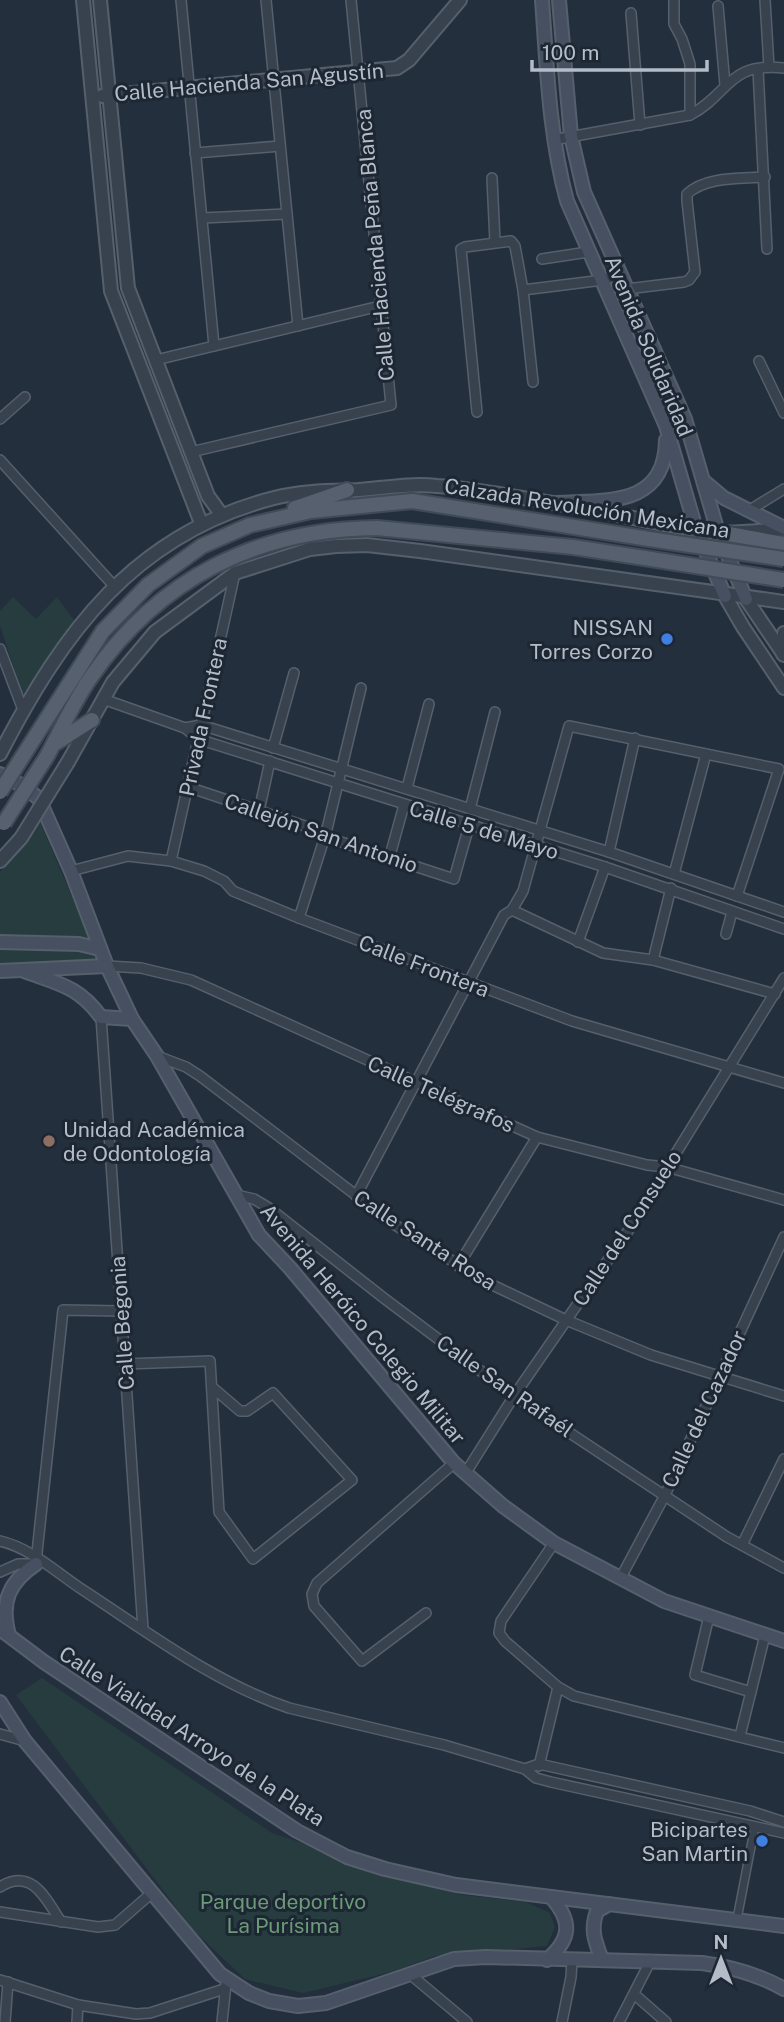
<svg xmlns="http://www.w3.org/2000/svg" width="784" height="2022" viewBox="0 0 784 2022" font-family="'Public Sans',sans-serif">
  <rect width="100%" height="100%" fill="#242f3e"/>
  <!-- green -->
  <g fill="#263c3f">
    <path d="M13,597L36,619L57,597L76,623L22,695L0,625V611Z"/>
    <path d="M40,822L101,965L0,967V872Z"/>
    <path d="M42,1678L272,1833L456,1894L526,1902L550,1913L555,1927L547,1946L435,1956L391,1972L303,1993L245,1979L193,1930L16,1695Z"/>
  </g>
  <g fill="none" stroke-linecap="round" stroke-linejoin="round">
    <defs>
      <path id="pedestrian" d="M737,1919L755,1826"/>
      <g id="minor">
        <path d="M181,0L214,346"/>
        <path d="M266,0L298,326"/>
        <path d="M674,0V24L682,39L690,64V115"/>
        <path d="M765,0L769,67"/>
        <path d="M718,6L725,85"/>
        <path d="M631,13L640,125"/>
        <path d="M758,69L767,249"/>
        <path d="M553,140L690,115C730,94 727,62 784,68"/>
        <path d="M195,153L280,146"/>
        <path d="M492,178L495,242"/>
        <path d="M202,218L287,214"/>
        <path d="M542,259L588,252"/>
        <path d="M627,289L684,282L689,280L695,272L687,201V194C706,176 740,179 765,177"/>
        <path d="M523,290L603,280L620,274"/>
        <path d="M156,360L380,306"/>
        <path d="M759,361L784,413"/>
        <path d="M477,412L461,249L465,247L511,241L515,246L523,290L533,382"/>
        <path d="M0,419L25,397"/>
        <path d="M191,452L391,405L351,0"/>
        <path d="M0,460L114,586"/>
        <path d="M748,511L784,489"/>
        <path d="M0,649L23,710"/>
        <path d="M103,699L185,728L198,739L605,867L784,929"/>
        <path d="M185,728L201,725L609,852L784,912"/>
        <path d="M273,748L294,673"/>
        <path d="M188,787L326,833L338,841L454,879L469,826"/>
        <path d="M407,788L429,704"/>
        <path d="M470,809L495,712"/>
        <path d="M259,811L270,761"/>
        <path d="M609,852L635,738"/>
        <path d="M389,859L404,805"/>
        <path d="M171,861L235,573"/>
        <path d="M71,871L128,856L171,861L204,871L224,881L233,891L299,918L572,1021L784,1083"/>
        <path d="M674,874L706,754"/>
        <path d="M512,910L603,953L653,960L775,994"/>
        <path d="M299,918L326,833L361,688"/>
        <path d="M726,934L732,912"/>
        <path d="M578,942L605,867"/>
        <path d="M653,960L671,888"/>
        <path d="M107,966L141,968L191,980L537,1137L647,1165L667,1167L784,1200"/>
        <path d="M101,1017L143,1629"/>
        <path d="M157,1056L186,1067L200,1076L395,1225L484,1281L566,1320L651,1355L784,1396"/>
        <path d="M236,1195L254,1199L269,1208L385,1299L514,1396L727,1537L784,1568"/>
        <path d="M356,1196L504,915L512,910L523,891L569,726L779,769L737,896"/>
        <path d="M458,1266L537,1137"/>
        <path d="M125,1364L210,1361L219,1512L253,1559L352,1480L273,1393L247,1411H240L212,1387"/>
        <path d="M465,1474L514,1396L628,1231L784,978"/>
        <path d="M0,1541C31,1548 57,1573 83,1590C149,1633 215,1683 289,1708L444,1745L525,1769L536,1778L551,1782L784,1833"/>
        <path d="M554,1543L501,1621L499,1633L505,1641L558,1687L574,1696L784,1748"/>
        <path d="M742,1545L784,1459"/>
        <path d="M36,1562L63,1310L121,1311"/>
        <path d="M0,1572L18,1564H38"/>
        <path d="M620,1579L665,1495L784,1237"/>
        <path d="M426,1613L362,1661L314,1606L312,1594L317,1583L454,1463"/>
        <path d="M709,1616L695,1675L751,1692"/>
        <path d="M0,1734L25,1741"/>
        <path d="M740,1736L765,1635"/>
        <path d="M539,1766L558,1687"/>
        <path d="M525,1769L539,1764L750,1811L784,1822"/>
        <path d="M0,1887C32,1867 46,1899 61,1922"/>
        <path d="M0,1912L98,1927L115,1925L153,1892"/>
        <path d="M411,1975L467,2022"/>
        <path d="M0,1980L78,2005L136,2014L150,2013L224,1989"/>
        <path d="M634,1994L666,2022"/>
        <path d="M5,2022L8,1982"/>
        <path d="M77,2022L78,2005"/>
        <path d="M222,2022L226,1984"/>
        <path d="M562,2022L571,1977L572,1960"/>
        <path d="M619,2022L651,1960"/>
      </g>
      <g id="tertiary">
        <path d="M83,0L111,291L201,523"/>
        <path d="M100,0L128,288L208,496L221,514"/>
        <path d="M102,96L397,68L409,60L460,0"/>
        <path d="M725,596L743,627L784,688"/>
        <path d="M746,599L784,655"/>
        <path d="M783,654L784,633"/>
        <path d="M0,754C63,632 134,534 274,498C301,491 330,491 358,490C384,488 412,483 437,486C476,489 515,497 553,503C607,511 661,526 715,532C737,534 762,530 784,529"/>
        <path d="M68,762L113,682L155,632L235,573L310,549L336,546L367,545L420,551L784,602"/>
        <path d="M0,861L21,838"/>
      </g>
      <g id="secondary">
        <path d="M542,0C547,68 549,135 567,201L666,426L696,529L725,596"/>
        <path d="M559,0L571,136L584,192L685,419L718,532L746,599"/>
        <path d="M705,482L724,498L784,528"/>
        <path d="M557,503C607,500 665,507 666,440"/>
        <path d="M0,774L25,787L39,799L71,871L107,966L132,1019L157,1056L259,1235L290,1268L454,1463L503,1506L554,1543L664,1601L784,1641"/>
        <path d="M0,942L79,944L100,949"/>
        <path d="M0,971L107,966"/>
        <path d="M24,971C59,984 78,986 101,1017L132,1019"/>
        <path d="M0,1629L44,1662L297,1831L347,1857L385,1869L456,1885L784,1926"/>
        <path d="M9,1635C0,1602 9,1582 36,1564"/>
        <path d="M0,1702L25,1741L220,1974L249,1993L269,2001L298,2006L326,2003L454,1959L486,1957L702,1963C731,1967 758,1974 784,1989"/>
        <path d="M547,1960C572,1938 572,1921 551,1897"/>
        <path d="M602,1960C595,1941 590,1930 597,1911L609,1904"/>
      </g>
      <g id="primary">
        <path d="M295,508L347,490"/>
        <path d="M718,532L784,544"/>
        <path d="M35,737L103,631L148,585L202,546L250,525L311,511L412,501L649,539"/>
        <path d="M54,744L92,720"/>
        <path d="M47,756C61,730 74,701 91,677C159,578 258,529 377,528L573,547L651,559"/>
      </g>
    </defs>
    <!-- pedestrian casing -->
    <use href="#pedestrian" stroke="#565f6c" stroke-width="10"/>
    <!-- minor casing -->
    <use href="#minor" stroke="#565f6c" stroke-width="12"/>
    <!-- tertiary casing -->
    <use href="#tertiary" stroke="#565f6c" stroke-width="16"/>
    <!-- secondary casing -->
    <use href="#secondary" stroke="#565f6c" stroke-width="16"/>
    <!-- primary casing -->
    <use href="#primary" stroke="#414a57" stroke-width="18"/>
    <!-- pedestrian -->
    <use href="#pedestrian" stroke="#38414e" stroke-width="7"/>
    <!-- minor -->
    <use href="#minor" stroke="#38414e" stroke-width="9"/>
    <!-- tertiary -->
    <use href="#tertiary" stroke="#38414e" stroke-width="12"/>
    <!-- secondary -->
    <use href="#secondary" stroke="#465061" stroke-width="12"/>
    <!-- primary -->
    <use href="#primary" stroke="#56606e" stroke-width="14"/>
    <defs>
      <path id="tertiary-bridge" d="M21,838L68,762"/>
      <g id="primary-bridge">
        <path d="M649,539L784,559"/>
        <path d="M651,559L784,580"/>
        <path d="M0,792L35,737"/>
        <path d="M4,823L47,756"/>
      </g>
    </defs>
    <!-- tertiary-bridge casing -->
    <use href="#tertiary-bridge" stroke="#565f6c" stroke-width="16" stroke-linecap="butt"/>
    <!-- primary-bridge casing -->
    <use href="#primary-bridge" stroke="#414a57" stroke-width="18" stroke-linecap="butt"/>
    <!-- tertiary-bridge -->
    <use href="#tertiary-bridge" stroke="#38414e" stroke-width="12"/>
    <!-- primary-bridge -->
    <use href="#primary-bridge" stroke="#56606e" stroke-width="14"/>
  </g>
  <!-- markers -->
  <g fill="#3f7fe0" stroke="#1d2633" stroke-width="2.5">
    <circle cx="667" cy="639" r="7"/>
    <circle cx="762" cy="1841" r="7"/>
  </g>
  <circle fill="#8d6e63" stroke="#1d2633" stroke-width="2.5" cx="49" cy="1141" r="7"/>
  <g text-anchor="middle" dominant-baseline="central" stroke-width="6" stroke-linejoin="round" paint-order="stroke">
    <!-- street labels -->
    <g font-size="21" fill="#b4bcc9" stroke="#1d2633">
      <text transform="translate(249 82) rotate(-5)">Calle Hacienda San Agustín</text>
      <text transform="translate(375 245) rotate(-95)">Calle Hacienda Peña Blanca</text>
      <text transform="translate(649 346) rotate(67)">Avenida Solidaridad</text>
      <text transform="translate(587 508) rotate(9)">Calzada Revolución Mexicana</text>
      <text transform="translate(203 717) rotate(-78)">Privada Frontera</text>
      <text transform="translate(484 830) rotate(17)">Calle 5 de Mayo</text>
      <text transform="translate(321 833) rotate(19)">Callejón San Antonio</text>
      <text transform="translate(424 966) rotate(21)">Calle Frontera</text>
      <text transform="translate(441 1094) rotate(24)">Calle Telégrafos</text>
      <text transform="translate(627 1228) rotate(-57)">Calle del Consuelo</text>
      <text transform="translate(425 1240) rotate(33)">Calle Santa Rosa</text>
      <text transform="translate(122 1323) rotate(-94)">Calle Begonia</text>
      <text transform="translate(363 1324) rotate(50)">Avenida Heróico Colegio Militar</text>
      <text transform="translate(505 1386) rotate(35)">Calle San Rafaél</text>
      <text transform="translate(704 1409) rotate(-65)">Calle del Cazador</text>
      <text transform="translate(192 1736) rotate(33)">Calle Vialidad Arroyo de la Plata</text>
    </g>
    <!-- poi labels -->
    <g font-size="21" fill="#b4bcc9" stroke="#1d2633" text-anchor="end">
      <text x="653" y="627">NISSAN<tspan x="653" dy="24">Torres Corzo</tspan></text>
      <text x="63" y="1129" text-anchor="start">Unidad Académica<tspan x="63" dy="24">de Odontología</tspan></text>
      <text x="748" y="1829">Bicipartes<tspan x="748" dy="24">San Martin</tspan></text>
    </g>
    <!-- park labels -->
    <g font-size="21" fill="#6b9a76" stroke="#1d2633">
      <text x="283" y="1901">Parque deportivo<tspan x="283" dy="24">La Purísima</tspan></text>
    </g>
  </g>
  <!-- north arrow -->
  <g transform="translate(721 1959)" stroke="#1d2633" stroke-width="5" paint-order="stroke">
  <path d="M0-5L12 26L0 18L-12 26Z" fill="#b4bcc9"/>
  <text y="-10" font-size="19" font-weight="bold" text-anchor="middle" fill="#b4bcc9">N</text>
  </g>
  <!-- scale -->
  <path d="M532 60v10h175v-10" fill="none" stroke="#b4bcc9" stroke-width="3.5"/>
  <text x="542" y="60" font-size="21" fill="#b4bcc9" stroke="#1d2633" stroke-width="5" paint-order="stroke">100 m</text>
</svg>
